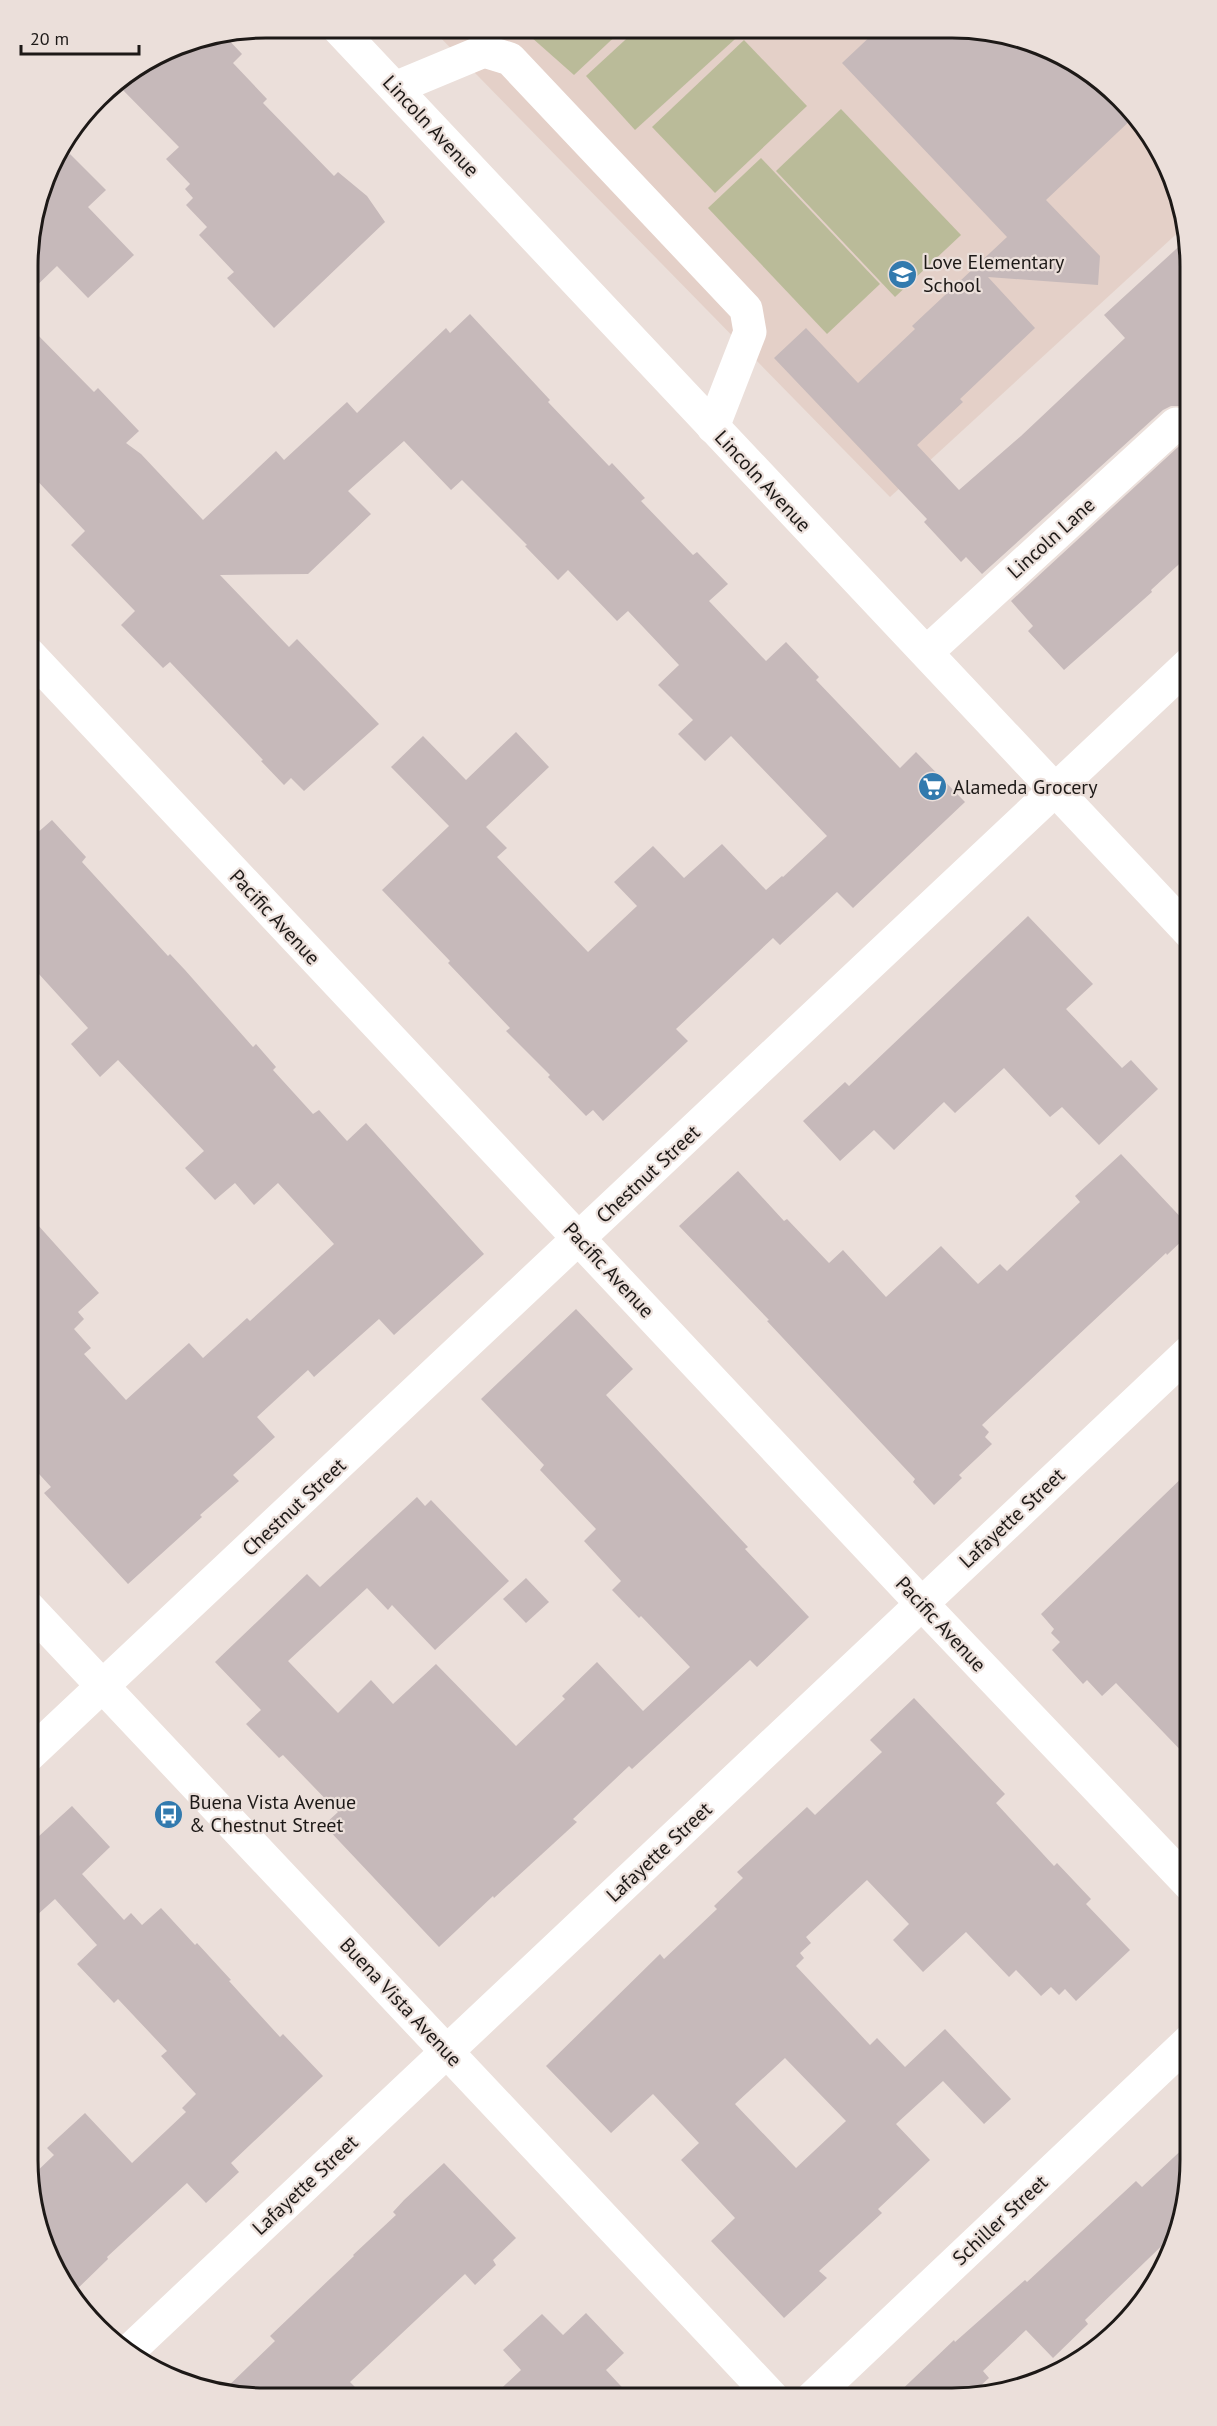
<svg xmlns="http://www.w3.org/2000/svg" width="1217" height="2426" viewBox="0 0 1217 2426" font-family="'PT Sans',sans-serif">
  <rect width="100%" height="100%" fill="#ebdfda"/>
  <!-- built -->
  <path fill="#e4d0c8" d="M431,28L997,32L1057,52L1109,87L1150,133L1177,189L1184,227L890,497Z"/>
  <!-- green -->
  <g fill="#babb99">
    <path d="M522,29H623L574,75Z"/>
    <path d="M637,29L745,30L635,130L586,76Z"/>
    <path d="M744,40L807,106L715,193L652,127Z"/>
    <path d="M841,109L961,235L895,297L776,171Z"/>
    <path d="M761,158L880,284L827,334L708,208Z"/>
  </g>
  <!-- building -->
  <g fill="#c6b9ba" fill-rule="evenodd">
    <path d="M876,31L997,32L1057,52L1109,87L1135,116L1046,200L1100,256L1098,285L988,277L1035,328L960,399L963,402L917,445L959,490L1021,436L1125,338L1104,315L1186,240L1190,266V412L1181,406H1171L1163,410L982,574L966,557L961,562L924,522L927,519L774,358L806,328L858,383L915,329L912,326L1007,237L842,63Z"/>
    <path d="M224,35L242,54L233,63L267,99L263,103L334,176L338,172L367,196L385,222L274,328L227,278L234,272L199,235L207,227L186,205L193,198L185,189L190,184L166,159L179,147L115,82L175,45Z"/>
    <path d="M70,154L106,190L88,207L134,255L88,298L57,266L29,293V235L47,177Z"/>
    <path d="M470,314L550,400L548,402L609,466L612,463L645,498L641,501L693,555L697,552L728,584L709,601L766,661L786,642L819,677L816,680L900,768L916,752L965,802L853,908L837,892L780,945L773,938L676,1029L688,1041L603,1121L593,1110L586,1116L548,1077L550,1075L506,1031L510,1028L448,963L450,961L382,890L449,826L391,767L423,736L466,780L516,732L549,767L486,827L507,848L497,857L588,952L637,906L614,882L653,846L684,878L722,844L766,890L782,876L783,877L827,836L731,736L705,761L678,734L693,720L658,685L679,665L628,611L617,621L568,570L558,580L525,546L527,545L462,480L451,490L404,441L348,491L371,514L308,574L220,575L289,647L297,639L379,724L304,791L291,778L284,785L261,761L263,760L170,662L163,668L121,625L135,611L71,545L85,531L29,472V326L94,392L98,388L139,431L126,443L141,454L203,520L276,451L284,460L347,402L357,413L446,328L450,333Z"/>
    <path d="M1190,436V554L1151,590L1152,592L1064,670L1028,631L1033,626L1011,601Z"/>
    <path d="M52,820L86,857L82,862L168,956L170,954L185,970L253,1047L256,1044L276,1067L273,1070L313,1114L319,1110L347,1141L366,1123L484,1254L394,1335L379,1319L314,1377L308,1370L257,1417L275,1437L233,1475L239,1481L200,1515L202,1517L128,1584L44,1493L51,1487L28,1462V1214L99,1293L78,1312L84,1319L74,1329L91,1348L84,1354L126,1400L189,1343L203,1358L247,1318L250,1321L334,1244L278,1183L254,1205L235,1183L215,1200L185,1168L204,1151L118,1060L100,1077L71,1044L88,1028L28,962V841Z"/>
    <path d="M1028,916L1093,984L1066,1009L1122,1068L1131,1060L1158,1089L1099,1145L1062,1107L1050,1117L1004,1068L955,1113L944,1102L894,1150L874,1130L840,1161L803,1121L845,1082L849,1086Z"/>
    <path d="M1121,1154L1190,1227V1233L1167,1255L1166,1253L982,1425L989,1432L985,1437L992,1444L959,1475L962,1478L934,1505L913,1482L915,1479L767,1321L769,1320L679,1226L738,1171L784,1221L787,1219L829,1263L843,1250L886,1297L941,1246L978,1284L1000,1264L1007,1271L1080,1202L1075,1196Z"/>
    <path d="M576,1309L633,1369L606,1395L748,1547L745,1549L809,1617L757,1667L750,1660L632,1769L629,1766L573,1819L577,1822L494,1898L493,1896L439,1947L324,1825L338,1812L283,1755L279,1758L246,1724L261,1710L215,1662L307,1574L320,1587L417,1497L425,1506L431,1500L509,1581L435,1650L392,1605L388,1610L367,1588L288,1661L338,1713L371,1680L393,1704L436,1664L516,1746L565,1699L562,1696L597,1662L643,1711L690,1667L641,1616L639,1618L612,1590L621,1581L584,1541L596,1529L540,1470L544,1465L481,1399Z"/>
    <path d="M1190,1470V1760L1116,1683L1102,1696L1087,1680L1083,1684L1052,1650L1060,1642L1051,1633L1054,1629L1041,1614Z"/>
    <path d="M526,1578L549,1602L526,1623L503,1599Z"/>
    <path d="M914,1698L1005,1794L996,1803L1054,1866L1057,1863L1091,1899L1086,1904L1130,1950L1076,2001L1065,1989L1059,1995L1051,1987L1041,1996L1016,1970L1009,1977L966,1932L923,1972L893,1940L909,1924L867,1880L806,1937L811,1943L800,1953L804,1958L796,1966L870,2045L877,2038L905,2067L945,2029L1011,2099L984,2124L943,2081L896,2124L930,2160L878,2209L882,2213L819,2271L827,2278L784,2318L711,2241L735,2218L681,2160L699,2143L653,2094L611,2133L546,2066L660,1954L664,1959L717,1909L714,1906L743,1878L737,1872L807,1807L815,1815L882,1752L870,1740ZM785,2058L846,2121L796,2168L735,2104Z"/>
    <path d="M72,1806L110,1847L82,1874L124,1920L131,1913L142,1925L161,1908L195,1945L197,1943L231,1980L229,1981L280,2037L283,2034L323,2076L231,2163L239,2172L206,2203L187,2183L107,2257L108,2259L70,2296L40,2237L30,2178L54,2155L47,2148L85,2113L132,2163L186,2112L182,2108L196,2094L161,2056L167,2051L118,1999L114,2003L77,1964L97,1945L55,1899L27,1924V1847Z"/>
    <path d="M1189,2143V2176L1177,2231L1085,2320L1088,2324L1053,2358L1026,2330L983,2371L989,2378L969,2396L951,2399H892L954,2340L955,2342L1025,2280L1027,2282L1136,2181L1142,2187Z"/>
    <path d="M444,2163L516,2238L493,2260L496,2265L475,2285L465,2274L350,2382L365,2397H234L221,2393L275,2341L270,2336L354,2256L353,2255L396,2215L393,2212L404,2200Z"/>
    <path d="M586,2313L624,2353L606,2370L632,2398H491L521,2370L503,2350L542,2314L563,2335Z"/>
  </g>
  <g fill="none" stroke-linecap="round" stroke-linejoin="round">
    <!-- minor -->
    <g stroke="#fff" stroke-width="33">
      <path d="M395,88L484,51L510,59L746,309L750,332L713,427"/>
      <path d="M927,652L1176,424"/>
      <path d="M29,654L922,1604L1190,1885"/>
      <path d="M28,1607L773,2398"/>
      <path d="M27,1757L1190,663"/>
      <path d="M128,2352L1190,1351"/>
      <path d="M811,2399L1189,2041"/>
    </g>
    <!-- major -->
    <path stroke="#fff" stroke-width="33" d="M337,27L1190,933"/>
  </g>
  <!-- icons -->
  <defs>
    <symbol id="school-disc" viewBox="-11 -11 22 22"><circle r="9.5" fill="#327aae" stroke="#ebdfda"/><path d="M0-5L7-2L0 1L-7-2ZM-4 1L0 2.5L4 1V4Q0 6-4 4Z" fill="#fff"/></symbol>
    <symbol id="supermarket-disc" viewBox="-11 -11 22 22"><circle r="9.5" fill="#327aae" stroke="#ebdfda"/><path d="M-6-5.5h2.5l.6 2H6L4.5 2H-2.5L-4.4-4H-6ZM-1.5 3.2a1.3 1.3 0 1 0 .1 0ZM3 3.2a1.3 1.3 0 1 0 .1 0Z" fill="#fff"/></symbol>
    <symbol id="bus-disc" viewBox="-11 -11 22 22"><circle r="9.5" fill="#327aae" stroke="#ebdfda"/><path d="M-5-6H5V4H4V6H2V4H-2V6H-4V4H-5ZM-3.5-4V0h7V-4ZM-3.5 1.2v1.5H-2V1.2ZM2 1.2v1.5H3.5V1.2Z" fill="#fff"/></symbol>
  </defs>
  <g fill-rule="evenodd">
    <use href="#school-disc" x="886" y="258" width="33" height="33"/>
    <use href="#supermarket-disc" x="916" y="770" width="33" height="33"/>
    <use href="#bus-disc" x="152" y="1798" width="33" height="33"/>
  </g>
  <g text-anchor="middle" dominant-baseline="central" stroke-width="4.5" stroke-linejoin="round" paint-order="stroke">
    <!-- street labels -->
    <g font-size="20" fill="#1d1917" stroke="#ebdfda">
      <text transform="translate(431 126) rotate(47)">Lincoln Avenue</text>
      <text transform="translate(763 481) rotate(47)">Lincoln Avenue</text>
      <text transform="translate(1051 538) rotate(-42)">Lincoln Lane</text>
      <text transform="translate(275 917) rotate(47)">Pacific Avenue</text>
      <text transform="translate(648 1174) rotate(-43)">Chestnut Street</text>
      <text transform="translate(609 1270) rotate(47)">Pacific Avenue</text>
      <text transform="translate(294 1507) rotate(-43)">Chestnut Street</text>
      <text transform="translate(1012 1518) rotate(-43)">Lafayette Street</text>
      <text transform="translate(941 1624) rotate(47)">Pacific Avenue</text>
      <text transform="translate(659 1852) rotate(-43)">Lafayette Street</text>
      <text transform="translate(401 2002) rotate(47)">Buena Vista Avenue</text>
      <text transform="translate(305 2185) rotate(-43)">Lafayette Street</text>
      <text transform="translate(1000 2220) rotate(-43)">Schiller Street</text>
    </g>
    <!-- poi labels -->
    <g font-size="20" fill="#1d1917" stroke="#ebdfda" text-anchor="start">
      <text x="923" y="262">Love Elementary<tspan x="923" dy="23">School</tspan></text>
      <text x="953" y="787">Alameda Grocery</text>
      <text x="189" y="1802">Buena Vista Avenue<tspan x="189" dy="23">&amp; Chestnut Street</tspan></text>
    </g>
  </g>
  <!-- crop -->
  <path d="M0 0H1217V2426H0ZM266 38H952A228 228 0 0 1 1180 266V2160A228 228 0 0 1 952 2388H266A228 228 0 0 1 38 2160V266A228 228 0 0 1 266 38Z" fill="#ebdfda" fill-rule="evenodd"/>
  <path fill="none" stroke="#1d1917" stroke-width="3" d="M266 38H952A228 228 0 0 1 1180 266V2160A228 228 0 0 1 952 2388H266A228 228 0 0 1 38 2160V266A228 228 0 0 1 266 38Z"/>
  <!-- scale -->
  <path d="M21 45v9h118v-9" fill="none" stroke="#1d1917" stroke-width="3"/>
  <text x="30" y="45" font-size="18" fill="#1d1917" stroke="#ebdfda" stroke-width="4.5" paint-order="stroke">20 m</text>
</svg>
